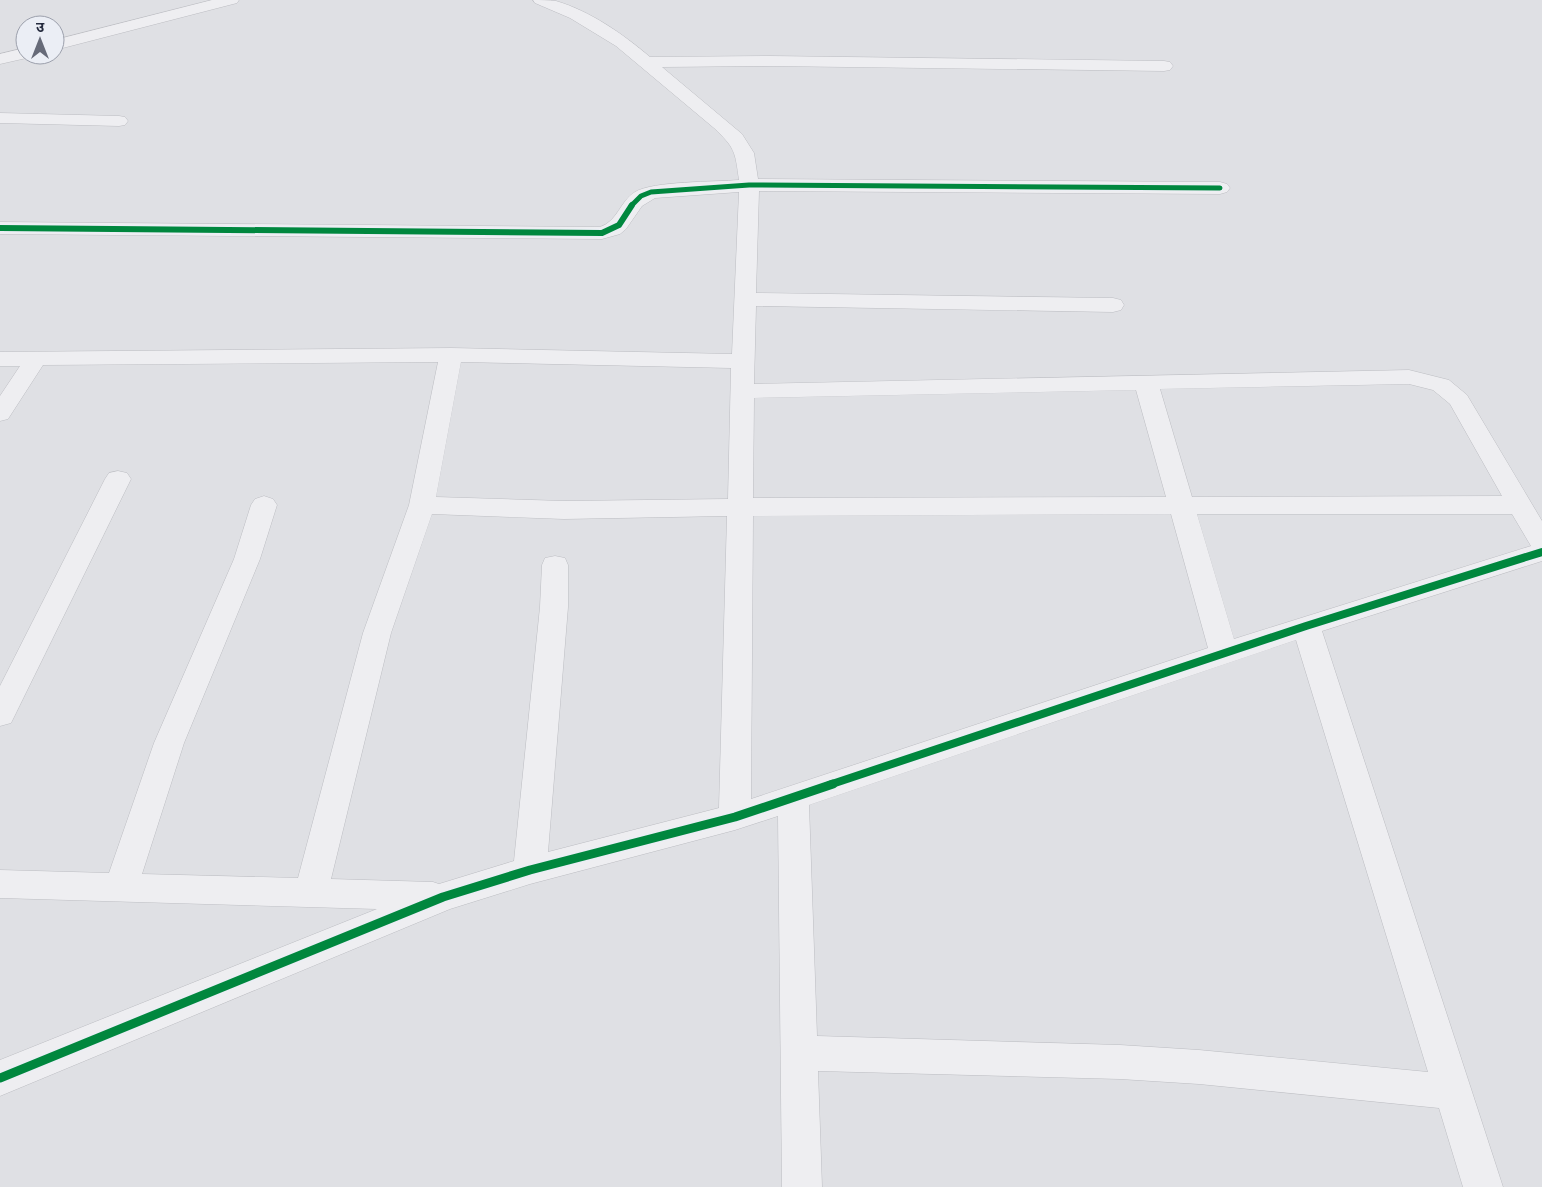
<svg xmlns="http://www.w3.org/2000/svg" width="1542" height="1187" viewBox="0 0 1542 1187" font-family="'Varela Round','Noto Sans Devanagari',sans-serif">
  <rect width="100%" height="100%" fill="#dfe0e4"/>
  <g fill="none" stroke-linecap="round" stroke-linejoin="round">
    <defs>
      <g id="minor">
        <path d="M212,0H239L237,3L55,50V40Z"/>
        <path d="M533,0C540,0 549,0 556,1C590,11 623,34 650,57L770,56L1164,61L1170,62L1173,66L1170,70L1164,71L770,66L662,67L742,134L754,153L758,179L1220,182L1227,184L1230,188L1227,192L1220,194L759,191L756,293L1113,298L1121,300L1124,305L1121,310L1113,312L756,306L754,384L1409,370L1449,380L1467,395L1542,521V561L1322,631L1503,1187H1463L1439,1108L1199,1084L1120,1079L818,1071L822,1187H782L778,816L735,830L530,884L450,909L0,1096V1060L377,909L0,898V870L109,873L154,743L234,559L251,505L255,499L264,496L273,499L277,505L260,559L184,743L142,874L298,878L363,633L409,505L438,362L43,365L8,419L0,421V396L20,366H0V352L451,348L732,354L739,192L655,198L642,206L626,229L620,234L602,239L0,234V222L600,227C618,221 620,201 635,192C653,181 715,182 739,180C735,151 735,148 714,128L616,46L570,18L535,3ZM461,362L731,368L728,499L564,501L436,497ZM1409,384L1433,390L1450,404L1502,496L1192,497L1160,389ZM1136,390L1166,497L753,498L754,398ZM432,514L564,519L727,516L719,808L548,852L568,607V565L565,558L555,556L545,558L542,565L540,607L514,861L439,884L433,882L331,879L391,633ZM1171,514L1208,648L751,799L753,516ZM1197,514H1512L1531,546L1234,639ZM1296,640L1428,1072L1199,1050L1120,1045L817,1036L809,805Z"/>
        <path d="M25,48V55H32L31,57L0,64V54Z"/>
        <path d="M0,113L119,116L125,117L128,121L125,125L119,126L0,123Z"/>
        <path d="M118,471L127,473L131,479L15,715L11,723L0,726V686L105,479L109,473Z"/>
      </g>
    </defs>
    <!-- minor casing -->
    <use href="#minor" stroke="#bcbdc2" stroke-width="1"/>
    <!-- minor -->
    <use href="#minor" fill="#eeeef1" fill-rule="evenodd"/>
    <defs>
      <path id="cycleway-far3" d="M631,206L641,196L651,192L749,185L1220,188"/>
      <path id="cycleway-far2" d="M0,228L602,233L619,225L632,205"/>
      <path id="cycleway-far1" d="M829,785L1306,626L1542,552"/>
      <path id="cycleway" d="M0,1078L443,897L530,870L735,817L833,784"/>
    </defs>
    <!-- cycleway-far3 casing -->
    <use href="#cycleway-far3" stroke="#ebeef5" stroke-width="7"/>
    <!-- cycleway-far2 casing -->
    <use href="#cycleway-far2" stroke="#ebeef5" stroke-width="9"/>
    <!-- cycleway-far1 casing -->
    <use href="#cycleway-far1" stroke="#ebeef5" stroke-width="11"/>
    <!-- cycleway casing -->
    <use href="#cycleway" stroke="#ebeef5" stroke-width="12"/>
    <!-- cycleway-far3 -->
    <use href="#cycleway-far3" stroke="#00873e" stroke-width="5"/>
    <!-- cycleway-far2 -->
    <use href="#cycleway-far2" stroke="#00873e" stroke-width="6"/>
    <!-- cycleway-far1 -->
    <use href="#cycleway-far1" stroke="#00873e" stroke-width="8"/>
    <!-- cycleway -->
    <use href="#cycleway" stroke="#00873e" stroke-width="9"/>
  </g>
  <!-- north arrow -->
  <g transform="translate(40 40)"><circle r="24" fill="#ebeef5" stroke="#9ca0ac"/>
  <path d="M0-4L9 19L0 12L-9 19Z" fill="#666a78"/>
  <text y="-8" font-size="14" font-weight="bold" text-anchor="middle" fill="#252b3e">उ</text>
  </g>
</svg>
